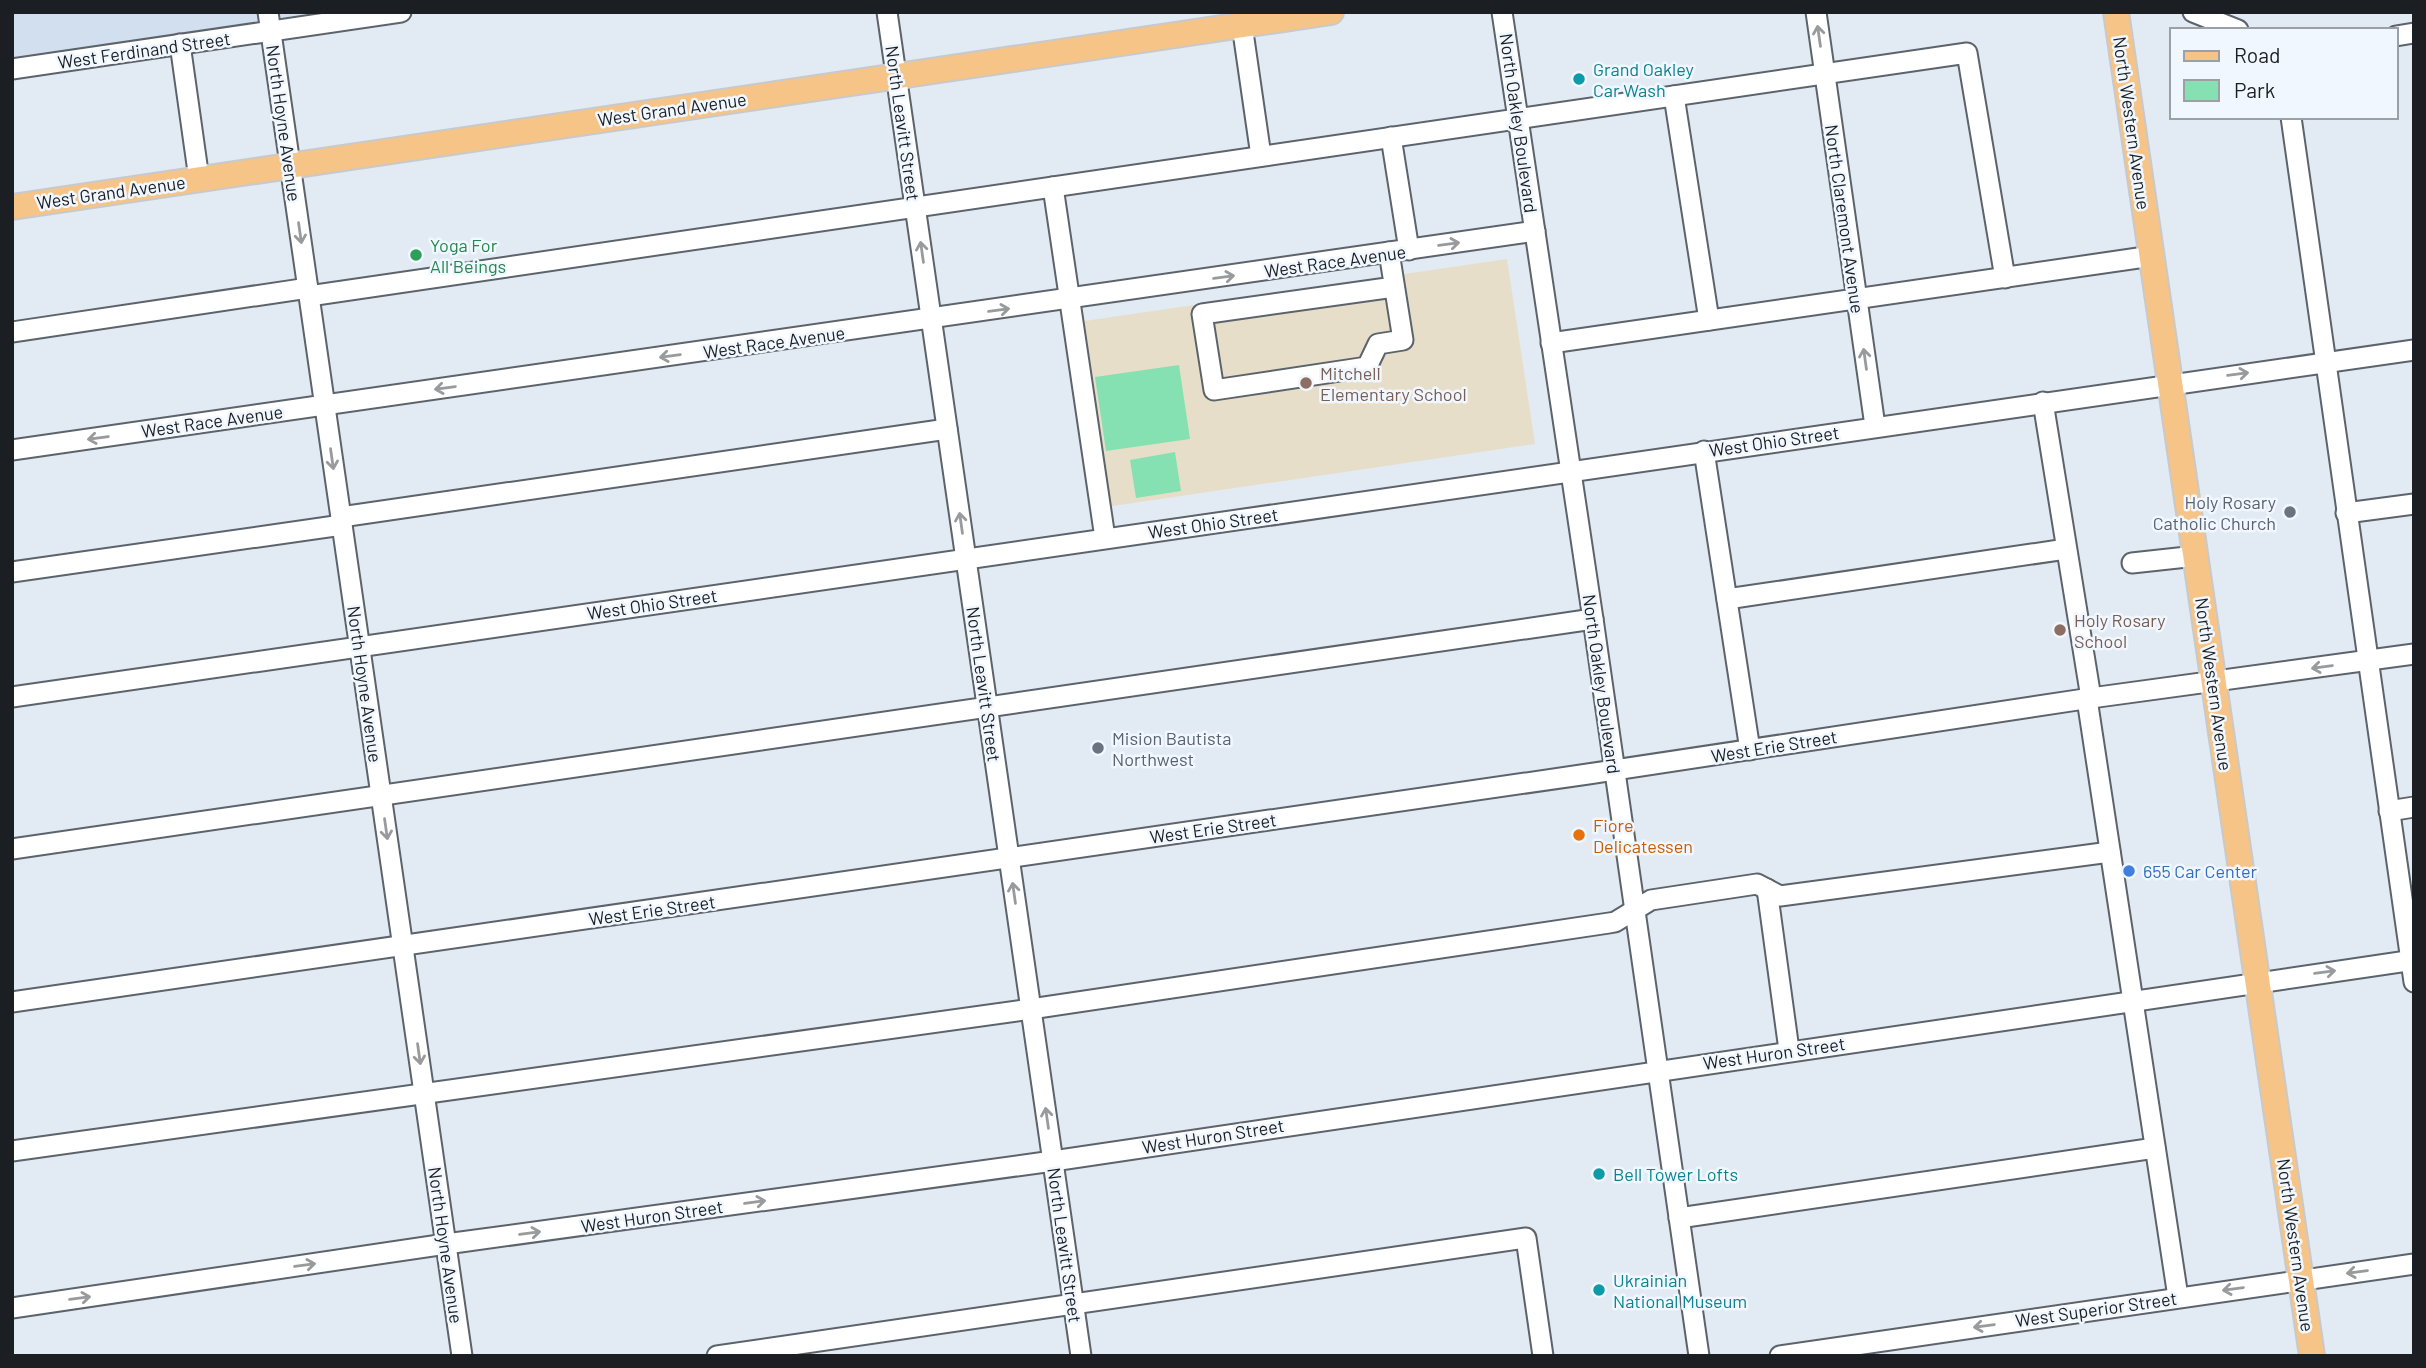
<svg xmlns="http://www.w3.org/2000/svg" width="2426" height="1368" viewBox="0 0 2426 1368" font-family="Barlow,sans-serif">
  <rect width="100%" height="100%" fill="#e2eaf4"/>
  <!-- built -->
  <path fill="#d2dfef" d="M12,12H416L12,72Z"/>
  <!-- education -->
  <path fill="#e7dec9" d="M1507,259L1535,444L1106,507L1078,322Z"/>
  <!-- green -->
  <g fill="#86e1b2">
    <path d="M1179,365L1190,439L1106,451L1095,377Z"/>
    <path d="M1175,452L1181,491L1136,498L1130,460Z"/>
  </g>
  <g fill="none" stroke-linecap="round" stroke-linejoin="round">
    <defs>
      <g id="minor">
        <path d="M268,12L462,1356"/>
        <path d="M887,12L1081,1356"/>
        <path d="M1502,12L1593,619L1699,1356"/>
        <path d="M1816,12L1875,426"/>
        <path d="M2193,12L2238,30"/>
        <path d="M1242,25L1261,156"/>
        <path d="M2396,36L2414,33"/>
        <path d="M180,44L199,179"/>
        <path d="M12,69L401,12"/>
        <path d="M1674,96L1709,320"/>
        <path d="M2291,117L2414,982"/>
        <path d="M1391,137L1409,250"/>
        <path d="M1053,187L1105,538"/>
        <path d="M1389,252L1403,340L1378,344L1367,367L1214,390L1202,314L1394,287"/>
        <path d="M309,296L1967,53L2005,278"/>
        <path d="M12,332L308,288"/>
        <path d="M1551,343L2152,256"/>
        <path d="M2043,402L2091,698"/>
        <path d="M12,450L1535,231"/>
        <path d="M1704,451L1750,750"/>
        <path d="M2346,513L2414,504"/>
        <path d="M341,517L947,429"/>
        <path d="M2132,563L2196,556"/>
        <path d="M12,572L342,525"/>
        <path d="M1727,599L2066,549"/>
        <path d="M12,697L2414,350"/>
        <path d="M2087,699L2178,1297"/>
        <path d="M2389,811L2414,807"/>
        <path d="M12,849L1593,619"/>
        <path d="M1767,889L1789,1050"/>
        <path d="M12,1002L1588,774L2091,698L2414,654"/>
        <path d="M12,1151L1031,1009L1609,923L1615,922L1651,900L1757,884L1780,896L2110,852"/>
        <path d="M1679,1218L2155,1148"/>
        <path d="M12,1308L446,1244L1053,1161L2414,960"/>
        <path d="M717,1356L1526,1238L1543,1356"/>
        <path d="M1780,1356L2414,1264"/>
      </g>
      <g id="major">
        <path d="M2116,12L2312,1356"/>
        <path d="M12,207L1331,12"/>
      </g>
    </defs>
    <!-- minor casing -->
    <use href="#minor" stroke="#5c636b" stroke-width="23"/>
    <!-- major casing -->
    <use href="#major" stroke="#c8c9ca" stroke-width="28"/>
    <!-- minor -->
    <use href="#minor" stroke="#fff" stroke-width="19"/>
    <!-- major -->
    <use href="#major" stroke="#f6c486" stroke-width="24"/>
  </g>
  <!-- one-way arrows -->
  <defs><path id="oneway-shaft" d="M-6 0H5M1.5-3L5.5 0L1.5 3" fill="none" stroke-width="1.6" stroke-linecap="round" stroke-linejoin="round" transform="scale(1.75)"/></defs>
  <g stroke="#989a9c">
    <use href="#oneway-shaft" transform="translate(1819 36) rotate(-98)"/>
    <use href="#oneway-shaft" transform="translate(300 233) rotate(82)"/>
    <use href="#oneway-shaft" transform="translate(1449 244) rotate(-8)"/>
    <use href="#oneway-shaft" transform="translate(922 252) rotate(-98)"/>
    <use href="#oneway-shaft" transform="translate(1224 277) rotate(-8)"/>
    <use href="#oneway-shaft" transform="translate(999 310) rotate(-8)"/>
    <use href="#oneway-shaft" transform="translate(670 356) rotate(172)"/>
    <use href="#oneway-shaft" transform="translate(1865 359) rotate(-98)"/>
    <use href="#oneway-shaft" transform="translate(2238 374) rotate(-8)"/>
    <use href="#oneway-shaft" transform="translate(445 388) rotate(172)"/>
    <use href="#oneway-shaft" transform="translate(98 438) rotate(172)"/>
    <use href="#oneway-shaft" transform="translate(332 459) rotate(82)"/>
    <use href="#oneway-shaft" transform="translate(961 523) rotate(-98)"/>
    <use href="#oneway-shaft" transform="translate(2322 667) rotate(172)"/>
    <use href="#oneway-shaft" transform="translate(386 829) rotate(82)"/>
    <use href="#oneway-shaft" transform="translate(1014 893) rotate(-98)"/>
    <use href="#oneway-shaft" transform="translate(2325 972) rotate(-8)"/>
    <use href="#oneway-shaft" transform="translate(419 1054) rotate(82)"/>
    <use href="#oneway-shaft" transform="translate(1047 1118) rotate(-98)"/>
    <use href="#oneway-shaft" transform="translate(755 1202) rotate(-8)"/>
    <use href="#oneway-shaft" transform="translate(530 1233) rotate(-8)"/>
    <use href="#oneway-shaft" transform="translate(305 1265) rotate(-8)"/>
    <use href="#oneway-shaft" transform="translate(2357 1272) rotate(172)"/>
    <use href="#oneway-shaft" transform="translate(2233 1289) rotate(172)"/>
    <use href="#oneway-shaft" transform="translate(80 1298) rotate(-8)"/>
    <use href="#oneway-shaft" transform="translate(1984 1326) rotate(172)"/>
  </g>
  <!-- markers -->
  <g fill="#0f9aa8" stroke="#f0f7ff" stroke-width="2.5">
    <circle cx="1579" cy="79" r="7"/>
    <circle cx="1599" cy="1174" r="7"/>
    <circle cx="1599" cy="1290" r="7"/>
  </g>
  <circle fill="#2e9e5b" stroke="#f0f7ff" stroke-width="2.5" cx="416" cy="255" r="7"/>
  <g fill="#8d6e63" stroke="#f0f7ff" stroke-width="2.5">
    <circle cx="1306" cy="383" r="7"/>
    <circle cx="2060" cy="630" r="7"/>
  </g>
  <g fill="#6b7280" stroke="#f0f7ff" stroke-width="2.5">
    <circle cx="2290" cy="512" r="7"/>
    <circle cx="1098" cy="748" r="7"/>
  </g>
  <circle fill="#e8710a" stroke="#f0f7ff" stroke-width="2.5" cx="1579" cy="835" r="7"/>
  <circle fill="#3f7fe0" stroke="#f0f7ff" stroke-width="2.5" cx="2129" cy="871" r="7"/>
  <g text-anchor="middle" dominant-baseline="central" stroke-width="5" stroke-linejoin="round" paint-order="stroke">
    <!-- street labels -->
    <g font-size="18" fill="#1b1e22" stroke="#f0f7ff">
      <text transform="translate(144 50) rotate(-8)">West Ferdinand Street</text>
      <text transform="translate(672 109) rotate(-8)">West Grand Avenue</text>
      <text transform="translate(284 123) rotate(82)">North Hoyne Avenue</text>
      <text transform="translate(903 123) rotate(82)">North Leavitt Street</text>
      <text transform="translate(1519 123) rotate(82)">North Oakley Boulevard</text>
      <text transform="translate(2132 123) rotate(82)">North Western Avenue</text>
      <text transform="translate(111 192) rotate(-8)">West Grand Avenue</text>
      <text transform="translate(1845 219) rotate(82)">North Claremont Avenue</text>
      <text transform="translate(1335 261) rotate(-8)">West Race Avenue</text>
      <text transform="translate(774 342) rotate(-8)">West Race Avenue</text>
      <text transform="translate(212 421) rotate(-8)">West Race Avenue</text>
      <text transform="translate(1774 441) rotate(-8)">West Ohio Street</text>
      <text transform="translate(1213 523) rotate(-8)">West Ohio Street</text>
      <text transform="translate(652 604) rotate(-8)">West Ohio Street</text>
      <text transform="translate(365 684) rotate(82)">North Hoyne Avenue</text>
      <text transform="translate(984 684) rotate(82)">North Leavitt Street</text>
      <text transform="translate(1602 684) rotate(82)">North Oakley Boulevard</text>
      <text transform="translate(2214 684) rotate(82)">North Western Avenue</text>
      <text transform="translate(1774 746) rotate(-9)">West Erie Street</text>
      <text transform="translate(1213 828) rotate(-8)">West Erie Street</text>
      <text transform="translate(652 910) rotate(-8)">West Erie Street</text>
      <text transform="translate(1774 1053) rotate(-8)">West Huron Street</text>
      <text transform="translate(1213 1136) rotate(-9)">West Huron Street</text>
      <text transform="translate(652 1216) rotate(-8)">West Huron Street</text>
      <text transform="translate(446 1245) rotate(82)">North Hoyne Avenue</text>
      <text transform="translate(1065 1245) rotate(82)">North Leavitt Street</text>
      <text transform="translate(2296 1245) rotate(82)">North Western Avenue</text>
      <text transform="translate(2096 1309) rotate(-8)">West Superior Street</text>
    </g>
    <!-- culture labels -->
    <g font-size="18" fill="#0d838f" stroke="#f0f7ff" text-anchor="start">
      <text x="1593" y="69">Grand Oakley<tspan x="1593" dy="21">Car Wash</tspan></text>
      <text x="1613" y="1174">Bell Tower Lofts</text>
      <text x="1613" y="1280">Ukrainian<tspan x="1613" dy="21">National Museum</tspan></text>
    </g>
    <!-- leisure labels -->
    <g font-size="18" fill="#27864d" stroke="#f0f7ff" text-anchor="start">
      <text x="430" y="245">Yoga For<tspan x="430" dy="21">All Beings</tspan></text>
    </g>
    <!-- education labels -->
    <g font-size="18" fill="#785e54" stroke="#f0f7ff" text-anchor="start">
      <text x="1320" y="373">Mitchell<tspan x="1320" dy="21">Elementary School</tspan></text>
      <text x="2074" y="620">Holy Rosary<tspan x="2074" dy="21">School</tspan></text>
    </g>
    <!-- worship labels -->
    <g font-size="18" fill="#5b616d" stroke="#f0f7ff" text-anchor="end">
      <text x="2276" y="502">Holy Rosary<tspan x="2276" dy="21">Catholic Church</tspan></text>
      <text x="1112" y="738" text-anchor="start">Mision Bautista<tspan x="1112" dy="21">Northwest</tspan></text>
    </g>
    <!-- food labels -->
    <g font-size="18" fill="#c56008" stroke="#f0f7ff" text-anchor="start">
      <text x="1593" y="825">Fiore<tspan x="1593" dy="21">Delicatessen</tspan></text>
    </g>
    <!-- shop labels -->
    <g font-size="18" fill="#366cbe" stroke="#f0f7ff" text-anchor="start">
      <text x="2143" y="871">655 Car Center</text>
    </g>
  </g>
  <!-- border -->
  <rect width="2426" height="1368" fill="none" stroke="#1b1e22" stroke-width="28"/>
  <!-- legend -->
  <rect x="2170" y="28" width="228" height="91" fill="#f0f7ff" stroke="#9ba0a7" stroke-width="2"/>
  <rect x="2184" y="51" width="35" height="10" fill="#f6c486" stroke="#9ba0a7" stroke-width="2"/>
  <text x="2234" y="63" font-size="21" fill="#1b1e22">Road</text>
  <rect x="2184" y="80" width="35" height="21" fill="#86e1b2" stroke="#9ba0a7" stroke-width="2"/>
  <text x="2234" y="98" font-size="21" fill="#1b1e22">Park</text>
</svg>
